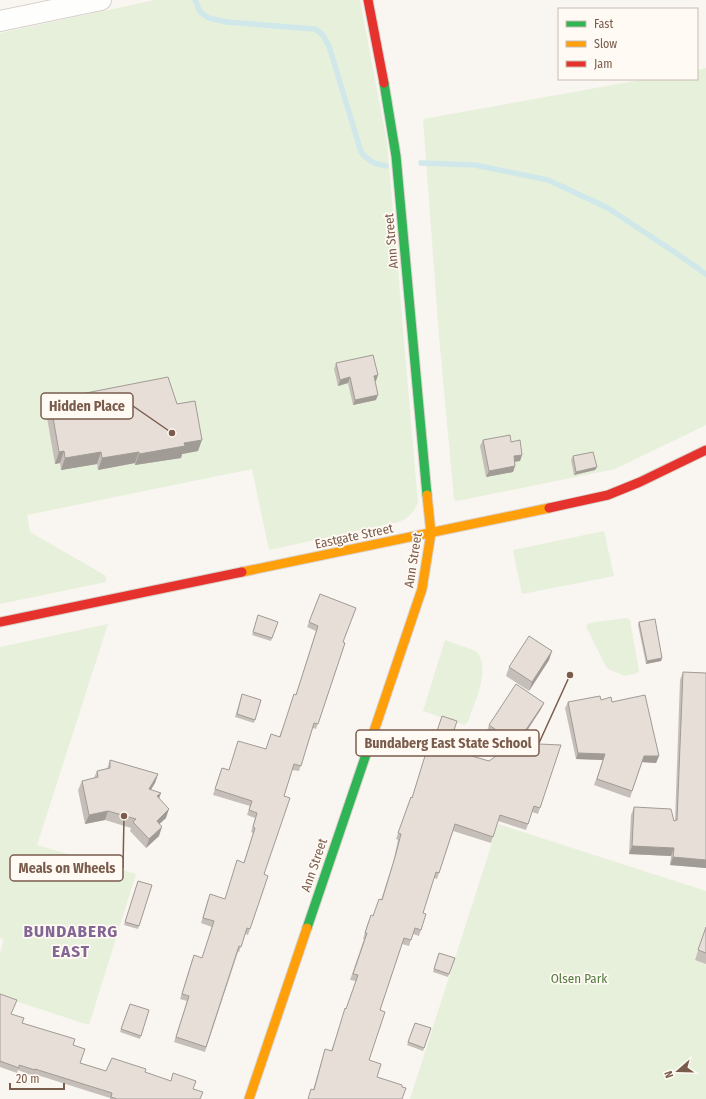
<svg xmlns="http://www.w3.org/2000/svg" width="706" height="1099" viewBox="0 0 706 1099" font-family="'Fira Sans Condensed',sans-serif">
  <rect width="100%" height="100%" fill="#f9f5f0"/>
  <!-- green -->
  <g fill="#e7f0db">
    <path d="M155,0H360L387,142L418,503C413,513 409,518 398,522L269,550L252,469L27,515L30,532L106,576V582L0,604V33Z"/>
    <path d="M706,68V425L615,469L457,501L454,499L439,336L423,119L646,79H697V70Z"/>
    <path d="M604,531L614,576L522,594L513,550Z"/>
    <path d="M626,618L630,620L639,671L637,673L626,676L610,670L606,667L586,626L589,623Z"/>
    <path d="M108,624L37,845L136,874L89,1025L0,996V953L4,940L0,938V647Z"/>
    <path d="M445,640L476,651C492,669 474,702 468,722L464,725L423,711Z"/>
    <path d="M498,824L706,891V1099H410Z"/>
  </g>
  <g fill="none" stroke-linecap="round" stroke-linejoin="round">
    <!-- stream -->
    <g stroke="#d0e8ea" stroke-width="5.5">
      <path d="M195,0L200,12L209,18L227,22L315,29L322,34L329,46L361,152C368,161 375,164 386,166"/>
      <path d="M421,163L475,165L548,180L608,208L679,255L706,274"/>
    </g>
    <defs>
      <path id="street" d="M0,21L101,0"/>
      <g id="fast">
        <path d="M384,83L396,156L427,495"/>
        <path d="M307,928L373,734"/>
      </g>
      <g id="slow">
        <path d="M242,572L549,508"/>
        <path d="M373,734L422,589L431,533L427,495"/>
        <path d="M249,1099L307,928"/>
      </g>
      <g id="jam">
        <path d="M368,0L384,83"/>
        <path d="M549,508L608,495L640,482L706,450"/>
        <path d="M0,622L242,572"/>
      </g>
    </defs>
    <!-- street casing -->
    <use href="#street" stroke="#d7d1cb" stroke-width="22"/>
    <!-- fast casing -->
    <use href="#fast" stroke="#d9d2cb" stroke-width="11"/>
    <!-- slow casing -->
    <use href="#slow" stroke="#d9d2cb" stroke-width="11"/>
    <!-- jam casing -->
    <use href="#jam" stroke="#d9d2cb" stroke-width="11"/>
    <!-- street -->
    <use href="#street" stroke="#fefefd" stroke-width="20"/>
    <!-- fast -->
    <use href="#fast" stroke="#30b455" stroke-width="9"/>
    <!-- slow -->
    <use href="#slow" stroke="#ff9f0a" stroke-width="9"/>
    <!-- jam -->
    <use href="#jam" stroke="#e5322d" stroke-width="9"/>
  </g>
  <!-- wall -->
  <g fill="#c6bfb9">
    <path d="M336,363L378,375L375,381L376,400L353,405L348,383L338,386L334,369Z"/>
    <path d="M50,400L177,404L198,451L182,454L181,458L135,465V463L98,470L97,464L61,470L60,463L55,464L46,412Z"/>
    <path d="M483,440L511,442L522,455L520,461L515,462V466L513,472L486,477L480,446Z"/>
    <path d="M573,456L597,467L595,470L574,475L571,460Z"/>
    <path d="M320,594L343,642L345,643L316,729L313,728L299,771L292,770L284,796L264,874L268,876L248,935L245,934L239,952H238L205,1052L174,1042L187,1001L180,999L192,960L202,958L212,927L201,923L208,899H225L244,862L253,833L251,832L255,818L247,815L250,806L213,795L220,773L229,770L265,749L279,737L296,695L316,631L307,627Z"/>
    <path d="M258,615L278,622L271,641L252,635Z"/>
    <path d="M639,622L662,658L661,661L646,664L638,625Z"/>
    <path d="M552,651L549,660L529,691L506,676L509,667Z"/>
    <path d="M706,668V868L670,865L671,856L629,854L631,815L634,807L675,821L680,680L683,672L706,673Z"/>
    <path d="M242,694L261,700L254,723L235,717Z"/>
    <path d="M601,700L612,702L659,756L656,763L642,762L630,798L594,785L603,760L576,759L565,708L568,702Z"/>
    <path d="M544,703L541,709L519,743L540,808L538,814L532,812L526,830L498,821L491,843L453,831L437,879L434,878L423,913L421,930L419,936L413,934L409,946L402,944L380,1010L369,1060L313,1090L325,1049L331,1051L356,981L350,980L364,939H363L368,922L373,916L381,900L393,863L398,840L396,839L411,797L412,798L433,730L437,731L442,716L448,749L489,761L510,747L487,731L489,725Z"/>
    <path d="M110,760L158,774L155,783L151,789L159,798L166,818L159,824V836L146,848L130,831L131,828L105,820L85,824L78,790L82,781L94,778L97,771L107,769Z"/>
    <path d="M138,881L152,885L138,929L124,925Z"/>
    <path d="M706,926V964L695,960Z"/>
    <path d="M439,953L455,958L448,977L433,972Z"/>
    <path d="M0,994L11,1014L22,1023L73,1045L80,1063L106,1071L145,1072L193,1089L200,1099H110V1098L34,1074L33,1076L18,1070L17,1073L0,1067Z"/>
    <path d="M130,1004L149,1010L140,1039L120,1032Z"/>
    <path d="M415,1023L431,1028L423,1051L407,1045Z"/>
  </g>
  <!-- shaded-wall -->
  <g fill="#a19b96">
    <path d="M378,375L376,381L372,382L374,376Z"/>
    <path d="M350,377L348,383L338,386L340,380Z"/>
    <path d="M378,395L376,400L353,405L355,400Z"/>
    <path d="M202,440L198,451L182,454L181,458L135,465L139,454L184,443Z"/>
    <path d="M64,451L60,463L55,464L59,452Z"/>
    <path d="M101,452L97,464L61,470L65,458Z"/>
    <path d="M139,452L135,463L98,470L102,458Z"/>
    <path d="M522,455L520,461L511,462L514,456Z"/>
    <path d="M515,466L513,472L486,477L489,471Z"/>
    <path d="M597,467L595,470L574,475L576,472Z"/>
    <path d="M552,651L549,660L529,691L532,682Z"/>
    <path d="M662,658L661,661L646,664L647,661Z"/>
    <path d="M544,703L541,709L515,749L517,743Z"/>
    <path d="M578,753L605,754L603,760L576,759Z"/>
    <path d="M644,756H659L656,763L641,762Z"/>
    <path d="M158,774L155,783L146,798L149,789Z"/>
    <path d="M161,793L158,802L157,796Z"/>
    <path d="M169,809L166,818L153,830L157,821Z"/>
    <path d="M108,811L105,820L85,824L89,815Z"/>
    <path d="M162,827L159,836L146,848L149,839Z"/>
    <path d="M632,846L674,848L671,856L629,854Z"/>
    <path d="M673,857L706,860V868L670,865Z"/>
  </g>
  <!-- building -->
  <g fill="#e6ded7" stroke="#a19b96">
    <path d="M373,355L378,375L374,376L378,395L355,400L350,377L340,380L336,363Z"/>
    <path d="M168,377L177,404L195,401L202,440L184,443L185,446L139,454V452L102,458L101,452L65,458L64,451L59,452L50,400Z"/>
    <path d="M510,435L511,442L520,440L522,455L514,456L515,466L489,471L483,440Z"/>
    <path d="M593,452L597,467L576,472L573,456Z"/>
    <path d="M320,594L356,608L343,642L345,643L318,724L314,723L301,766L294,764L284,796L290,798L264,874L268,876L250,929L247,928L241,947L239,946L206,1047L176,1037L189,996L182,994L194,955L202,958L214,921L203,918L210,894L225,899L237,860L244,863L255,828L253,827L257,813L249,810L252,801L215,789L222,768L229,770L238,741L266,749L271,734L280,737L294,694L296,695L318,626L309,622Z"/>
    <path d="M258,615L278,622L272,638L253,632Z"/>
    <path d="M655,619L662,658L647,661L639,622Z"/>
    <path d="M529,636L552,651L532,682L509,667Z"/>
    <path d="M683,672L706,673V860L673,857L674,848L632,846L634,807L671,809L674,821L677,820Z"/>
    <path d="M516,684L544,703L517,743L561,745L540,808L534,806L528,824L500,815L493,837L455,824L439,873L436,872L423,913L426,914L421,930L415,928L411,940L404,938L380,1010L385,1012L369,1060L381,1064L377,1077L402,1085V1087L406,1088L402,1099H308L311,1089L314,1090L325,1049L332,1051L345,1008L346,1009L358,975L353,974L367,933H365L371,915L373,916L379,899L382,900L395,857L401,834L398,833L411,797L412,798L433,730L437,731L442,716L457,721L448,749L489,761L515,743L489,725Z"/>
    <path d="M242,694L261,700L255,720L237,714Z"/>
    <path d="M645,695L659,756H644L632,791L597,779L605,754L578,753L568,702L600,696L601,700L611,697L612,702Z"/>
    <path d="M110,760L158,774L149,789L161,793L157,796L169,809L157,821L162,827L149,839L133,822L136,819L108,811L89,815L82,781L98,777L97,771L110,768Z"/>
    <path d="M138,881L152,885L139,926L125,922Z"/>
    <path d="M706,927V953L698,950Z"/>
    <path d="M439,953L455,958L449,974L434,969Z"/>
    <path d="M0,994L17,1000L11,1014L24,1018L22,1023L75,1039L73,1045L85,1049L80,1063L106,1071L112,1058L146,1069L145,1072L171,1081L173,1073L196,1081L193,1089L203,1092L200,1099H117L111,1097L112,1093L35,1069V1070L19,1065V1068L0,1061Z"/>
    <path d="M130,1004L149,1010L141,1036L121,1029Z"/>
    <path d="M415,1023L431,1028L424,1048L408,1042Z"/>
  </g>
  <g text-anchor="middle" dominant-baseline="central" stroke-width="3.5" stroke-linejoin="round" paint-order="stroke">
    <!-- street labels -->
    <g font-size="13" fill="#7a5c4d" stroke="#fffaf3">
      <text transform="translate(391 241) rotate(-95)">Ann Street</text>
      <text transform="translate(354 536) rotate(-12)">Eastgate Street</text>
      <text transform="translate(413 560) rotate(-81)">Ann Street</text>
      <text transform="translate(314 865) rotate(-71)">Ann Street</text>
    </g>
    <!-- park labels -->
    <g font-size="13" fill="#537a41" stroke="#fffaf3">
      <text x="579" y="978">Olsen Park</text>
    </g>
    <!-- district labels -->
    <g font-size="17" font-weight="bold" letter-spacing="1" fill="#846695" stroke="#fffaf3">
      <text x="71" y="931">BUNDABERG<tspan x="71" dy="20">EAST</tspan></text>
    </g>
  </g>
  <!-- callouts -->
  <path fill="none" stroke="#7a5c4d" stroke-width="1.5" d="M172 433L133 406M570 675L539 743M124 816L123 868"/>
  <g fill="#7a5c4d" stroke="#fffaf3" stroke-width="1.5">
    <circle cx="172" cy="433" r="4"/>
    <circle cx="570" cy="675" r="4"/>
    <circle cx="124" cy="816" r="4"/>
  </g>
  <g fill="#fffaf3" stroke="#7a5c4d" stroke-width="1.5">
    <rect x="41" y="393" width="92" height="26" rx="4"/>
    <rect x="356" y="730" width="183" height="26" rx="4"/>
    <rect x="10" y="855" width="113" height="26" rx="4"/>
  </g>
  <g font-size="14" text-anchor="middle" font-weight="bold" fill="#7a5c4d">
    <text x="87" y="411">Hidden Place</text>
    <text x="448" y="748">Bundaberg East State School</text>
    <text x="67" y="873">Meals on Wheels</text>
  </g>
  <!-- legend -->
  <rect x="558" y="8" width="140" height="72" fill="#fffaf3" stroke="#cabbb1"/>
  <rect x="566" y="21" width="20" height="6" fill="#30b455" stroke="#cabbb1"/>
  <text x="594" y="28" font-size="12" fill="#7a5c4d">Fast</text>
  <rect x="566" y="41" width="20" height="6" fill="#ff9f0a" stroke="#cabbb1"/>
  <text x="594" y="48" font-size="12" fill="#7a5c4d">Slow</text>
  <rect x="566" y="61" width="20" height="6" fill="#e5322d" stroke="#cabbb1"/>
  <text x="594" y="68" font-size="12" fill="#7a5c4d">Jam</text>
  <!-- north arrow -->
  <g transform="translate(678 1071) rotate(250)" stroke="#fffaf3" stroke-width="3" paint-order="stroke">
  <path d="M0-3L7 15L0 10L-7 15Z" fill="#7a5c4d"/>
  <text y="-6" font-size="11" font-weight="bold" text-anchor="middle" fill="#7a5c4d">N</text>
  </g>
  <!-- scale -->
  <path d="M10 1083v6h54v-6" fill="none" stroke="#7a5c4d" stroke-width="2"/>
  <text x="16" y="1083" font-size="12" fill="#7a5c4d" stroke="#fffaf3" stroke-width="3" paint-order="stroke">20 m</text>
</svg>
